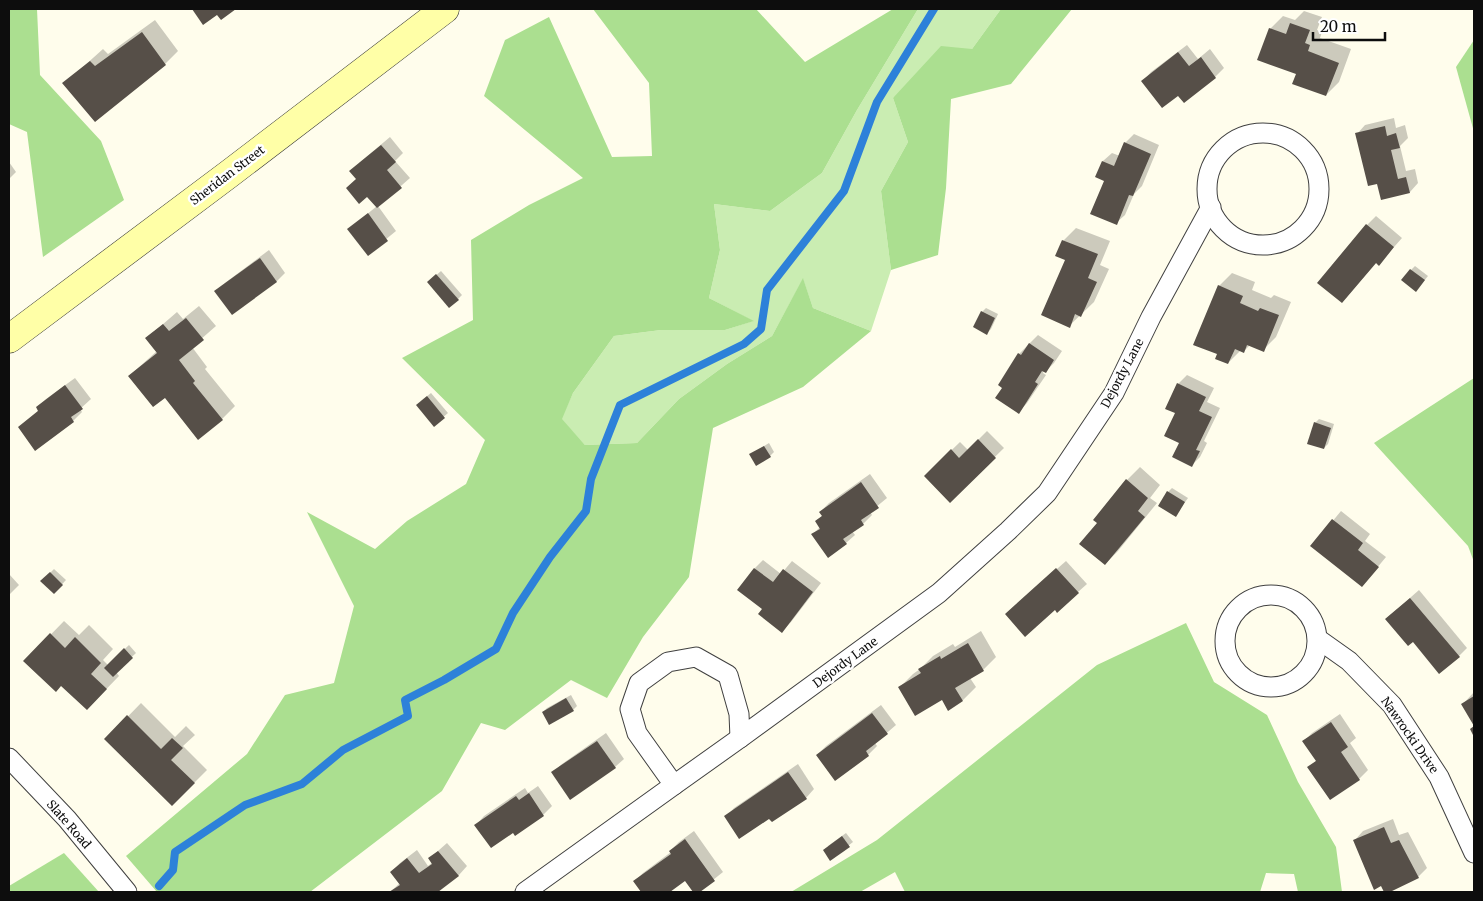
<svg xmlns="http://www.w3.org/2000/svg" width="1483" height="901" viewBox="0 0 1483 901" font-family="Merriweather,serif">
  <rect width="100%" height="100%" fill="#fffdec"/>
  <!-- green -->
  <path fill="#caedb2" d="M918,9H1001L972,49L893,98L908,142L881,191L891,270L871,331L813,308L803,279L772,336L727,364L679,399L637,443L585,445L561,419L573,393L614,336L661,330H725L753,321L709,298L720,250L714,204L770,211L822,173L857,110Z"/>
  <!-- forest -->
  <g fill="#abdf90">
    <path d="M9,9H37L40,75L101,141L124,200L43,257L27,132L9,124Z"/>
    <path d="M593,9H756L805,62L893,9H918L857,110L822,173L770,211L714,204L720,250L709,298L754,321L725,330H661L614,336L573,393L562,419L585,445L637,443L679,399L727,364L772,336L803,278L813,308L871,331L803,387L713,428L689,577L643,637L607,698L571,680L505,730L481,723L442,791L310,892H157L126,856L247,754L285,695L334,683L354,606L307,512L375,549L407,521L466,484L485,440L402,358L473,320L471,240L529,205L583,178L484,96L505,40L549,17L612,157L652,156L649,83Z"/>
    <path d="M1001,9H1072L1011,84L951,99L946,188L938,255L891,270L881,191L908,142L893,98L941,46L972,49Z"/>
    <path d="M1474,40V132L1456,67Z"/>
    <path d="M1474,378V562L1468,546L1374,443Z"/>
    <path d="M1186,623L1214,682L1267,715L1298,782L1336,847L1342,892H1298L1294,874L1266,873L1260,892H905L895,872L860,892H791L877,840L1097,665Z"/>
    <path d="M64,853L99,892H9V886Z"/>
  </g>
  <!-- shadow -->
  <g fill="#0003">
    <path d="M1304,11L1322,17L1317,30L1322,32L1320,38L1351,49L1339,82L1326,95L1298,74L1270,29L1283,16L1295,20Z"/>
    <path d="M155,20L178,51L165,64L95,121L64,84L103,49L108,54Z"/>
    <path d="M1187,45L1198,59L1210,49L1224,68L1215,77L1179,94L1143,81L1151,72Z"/>
    <path d="M1394,118L1396,128L1405,125L1408,138L1400,146L1406,171L1415,169L1418,183L1410,192L1378,182L1357,134L1365,125Z"/>
    <path d="M1134,134L1159,145L1142,186L1134,194L1125,215L1116,223L1106,181L1103,161L1112,153L1120,156L1125,143Z"/>
    <path d="M390,137L403,153L395,161L410,178L378,206L396,231L368,254L349,229L377,206L357,178L359,163Z"/>
    <path d="M9,162L16,172L9,179Z"/>
    <path d="M1376,216L1402,238L1379,264L1377,262L1342,302L1367,225Z"/>
    <path d="M1076,228L1110,241L1100,265L1109,269L1094,302L1069,326L1066,260L1063,241Z"/>
    <path d="M269,250L285,273L277,281L232,314L216,291L225,283Z"/>
    <path d="M1415,266L1428,276L1420,286L1411,270Z"/>
    <path d="M441,271L462,295L458,299L433,278Z"/>
    <path d="M1232,273L1255,282L1252,290L1271,298L1274,295L1291,302L1276,337L1263,350L1250,345L1244,351L1241,350L1228,363L1218,354L1219,286Z"/>
    <path d="M199,306L216,326L192,347L207,367L205,369L235,406L222,419L165,396L129,376L157,351L147,338L177,312L183,319Z"/>
    <path d="M986,308L998,314L991,329L987,333L982,312Z"/>
    <path d="M1038,335L1062,351L1054,363L1046,371L1044,370L1043,373L1046,375L1027,403L1019,412L1003,387L1019,354Z"/>
    <path d="M1187,375L1214,388L1207,402L1220,408L1204,441L1207,443L1200,457L1192,465L1177,413L1178,384Z"/>
    <path d="M75,378L91,399L80,409L82,412L73,421L35,449L19,427L39,410L37,407L46,399Z"/>
    <path d="M431,393L448,413L434,425L421,401Z"/>
    <path d="M1319,419L1334,424L1328,444L1324,448L1315,423Z"/>
    <path d="M987,431L1004,448L950,501L925,476L960,442L968,450Z"/>
    <path d="M769,443L774,452L770,456L751,454Z"/>
    <path d="M1140,467L1160,485L1150,498L1157,503L1118,551L1105,564L1098,523L1127,480Z"/>
    <path d="M870,474L887,498L870,512L872,515L863,524L852,531L855,535L846,543L813,534L820,527L816,521L823,515L820,512L829,503Z"/>
    <path d="M1172,488L1188,498L1176,515L1168,492Z"/>
    <path d="M1341,511L1370,534L1365,541L1386,557L1362,586L1312,546Z"/>
    <path d="M763,560L781,574L792,561L821,583L791,622L782,631L764,609L755,568Z"/>
    <path d="M1066,561L1087,584L1078,592L1055,609L1015,606Z"/>
    <path d="M54,569L66,580L54,593L42,581Z"/>
    <path d="M9,574L19,585L9,595Z"/>
    <path d="M1419,590L1467,648L1459,656L1413,640L1386,619Z"/>
    <path d="M64,621L79,635L89,625L113,649L103,660L108,665L129,645L136,653L116,672L119,676L87,709L61,684L25,661Z"/>
    <path d="M981,631L996,657L983,670L970,678L976,687L963,700L942,699L900,687L913,674L920,669L933,656L953,644L955,647Z"/>
    <path d="M1474,692V724L1463,704Z"/>
    <path d="M571,695L577,706L573,710L543,712L547,708Z"/>
    <path d="M141,703L175,737L186,726L195,735L183,746L207,770L172,805L106,739Z"/>
    <path d="M881,705L896,725L875,743L877,746L868,755L836,779L817,755L826,746Z"/>
    <path d="M1340,714L1356,738L1350,743L1368,770L1359,779L1309,767L1317,760L1304,741L1312,733Z"/>
    <path d="M606,733L624,759L615,767L553,772L562,764Z"/>
    <path d="M798,764L814,789L806,798L770,817H726L734,808Z"/>
    <path d="M538,786L552,806L543,815L515,834L513,831L476,825L484,816L525,788L528,793Z"/>
    <path d="M1393,819L1399,835L1408,832L1427,868L1418,877L1385,892L1355,840L1363,831Z"/>
    <path d="M694,831L723,872L698,892H694L685,880L668,892H643L635,881L643,873L671,852L670,851L679,842Z"/>
    <path d="M846,833L853,842L831,859L828,846Z"/>
    <path d="M447,843L467,866L459,875L436,892H390L400,883L391,872L400,863L417,850L428,866L433,862L430,858Z"/>
  </g>
  <g fill="none" stroke-linecap="round" stroke-linejoin="round">
    <!-- stream -->
    <path stroke="#2d81d9" stroke-width="8" d="M159,886L173,870L175,852L245,805L302,784L343,750L408,716L405,700L444,680L496,649L513,613L550,557L586,511L591,479L620,405L744,344L761,329L767,290L844,191L877,102L934,9"/>
  </g>
  <!-- building -->
  <g fill="#564f48">
    <path d="M192,9H236L221,20L217,15L203,25Z"/>
    <path d="M1290,23L1310,30L1305,43L1310,45L1308,51L1339,63L1326,96L1292,84L1296,74L1257,60L1269,28L1286,34Z"/>
    <path d="M142,32L166,65L95,122L62,83L90,61L95,66Z"/>
    <path d="M1178,52L1189,66L1201,57L1216,78L1184,103L1178,96L1162,108L1141,81Z"/>
    <path d="M1385,126L1387,136L1396,133L1400,148L1391,150L1398,179L1406,177L1410,193L1381,200L1377,184L1368,186L1355,133Z"/>
    <path d="M1124,142L1151,154L1133,196L1129,195L1117,225L1090,214L1104,181L1095,177L1102,161L1114,166Z"/>
    <path d="M381,145L396,162L387,170L402,188L377,208L367,197L359,204L346,188L356,179L349,171Z"/>
    <path d="M368,213L388,241L368,256L347,229Z"/>
    <path d="M1366,224L1394,247L1379,266L1376,263L1342,303L1317,283Z"/>
    <path d="M1062,240L1098,254L1088,278L1097,282L1081,317L1075,314L1070,328L1041,315L1065,260L1055,256Z"/>
    <path d="M260,258L277,282L232,315L214,291Z"/>
    <path d="M1410,269L1425,280L1416,292L1401,280Z"/>
    <path d="M436,274L459,300L449,308L427,282Z"/>
    <path d="M1218,285L1243,296L1240,303L1258,311L1260,308L1279,315L1264,352L1247,345L1244,353L1235,349L1228,364L1215,359L1217,354L1193,345Z"/>
    <path d="M981,311L995,318L987,335L973,327Z"/>
    <path d="M186,318L204,340L179,360L195,381L193,383L223,420L198,440L165,398L153,407L128,376L157,353L145,338L163,324L169,331Z"/>
    <path d="M1029,343L1054,360L1046,373L1042,371L1035,382L1038,384L1019,414L995,398L1002,388L998,385L1018,353L1021,355Z"/>
    <path d="M1177,383L1206,397L1199,411L1212,417L1196,450L1200,451L1192,467L1172,457L1179,443L1164,436L1175,413L1165,409Z"/>
    <path d="M65,385L83,409L71,417L74,422L35,451L18,427L38,411L36,407Z"/>
    <path d="M427,396L445,418L434,427L416,405Z"/>
    <path d="M1314,422L1331,428L1324,449L1307,444Z"/>
    <path d="M978,439L996,458L950,503L924,476L951,449L959,458Z"/>
    <path d="M764,446L771,457L756,466L749,454Z"/>
    <path d="M1126,479L1148,498L1138,511L1145,517L1105,565L1079,544L1097,523L1093,520Z"/>
    <path d="M861,482L879,508L861,520L864,525L843,539L847,544L828,558L811,534L820,529L815,521L822,516L819,512Z"/>
    <path d="M1167,491L1185,502L1176,517L1158,506Z"/>
    <path d="M1332,519L1363,543L1358,550L1379,567L1362,587L1310,546Z"/>
    <path d="M754,568L773,582L783,569L813,592L782,633L758,614L762,609L737,590Z"/>
    <path d="M1056,568L1079,593L1057,613L1055,610L1025,637L1005,614Z"/>
    <path d="M50,572L63,585L54,594L40,581Z"/>
    <path d="M1410,598L1460,657L1439,674L1413,642L1408,646L1385,619Z"/>
    <path d="M50,633L65,648L75,637L101,663L91,674L107,689L87,710L61,686L56,692L23,661Z"/>
    <path d="M968,643L984,671L955,688L963,701L948,711L942,700L915,716L898,687L921,673L918,669L940,656L941,659Z"/>
    <path d="M124,648L133,658L113,677L104,668Z"/>
    <path d="M1474,696V737L1470,729L1474,726L1461,704Z"/>
    <path d="M566,698L574,711L549,725L542,712Z"/>
    <path d="M872,713L888,734L866,751L869,756L835,781L816,755Z"/>
    <path d="M127,715L161,749L172,738L183,748L171,760L195,783L172,806L104,739Z"/>
    <path d="M1331,722L1348,747L1341,752L1360,780L1330,800L1307,767L1316,761L1302,741Z"/>
    <path d="M597,741L616,768L570,800L551,772Z"/>
    <path d="M788,772L807,799L772,822L769,819L739,839L724,816Z"/>
    <path d="M529,793L544,816L515,836L513,833L491,848L474,825L516,796L519,800Z"/>
    <path d="M1384,827L1391,843L1399,840L1419,878L1390,892H1384L1381,886L1374,890L1353,840Z"/>
    <path d="M842,836L850,847L830,861L823,850Z"/>
    <path d="M685,839L715,881L700,892H693L685,881L670,892H641L633,881L671,854L669,851Z"/>
    <path d="M438,851L459,876L438,892H389L400,885L390,872L407,858L419,873L432,864L428,858Z"/>
  </g>
  <g fill="none" stroke-linecap="round" stroke-linejoin="round">
    <defs>
      <g id="street">
        <circle cx="1263" cy="189" r="56"/>
        <circle cx="1271" cy="641" r="46"/>
        <path d="M1318,639L1349,661L1392,705L1439,777L1474,853"/>
        <path d="M9,758L67,819L127,892"/>
        <path d="M674,785L740,738"/>
        <path d="M525,892L674,785L637,733L630,709L639,683L668,662L696,657L728,675L739,714L740,738L939,593L1008,531L1047,493L1114,393L1151,317L1211,207"/>
      </g>
      <path id="secondary" d="M9,339L229,174L445,9"/>
    </defs>
    <!-- street casing -->
    <use href="#street" stroke="#404040" stroke-width="21"/>
    <!-- secondary casing -->
    <use href="#secondary" stroke="#2f2f2f" stroke-width="29"/>
    <!-- street -->
    <use href="#street" stroke="#fff" stroke-width="19"/>
    <!-- secondary -->
    <use href="#secondary" stroke="#ffffa7" stroke-width="28"/>
  </g>
  <g text-anchor="middle" dominant-baseline="central" stroke-width="5" stroke-linejoin="round" paint-order="stroke">
    <!-- street labels -->
    <g font-size="12" fill="#0d0d0d" stroke="#fff">
      <text transform="translate(227 175) rotate(-37)">Sheridan Street</text>
      <text transform="translate(1122 373) rotate(-62)">Dejordy Lane</text>
      <text transform="translate(845 662) rotate(-36)">Dejordy Lane</text>
      <text transform="translate(1410 735) rotate(55)">Nawrocki Drive</text>
      <text transform="translate(69 824) rotate(49)">Slate Road</text>
    </g>
  </g>
  <!-- border -->
  <rect width="1483" height="901" fill="none" stroke="#0d0d0d" stroke-width="20"/>
  <!-- scale -->
  <path d="M1313 32v8h72v-8" fill="none" stroke="#0d0d0d" stroke-width="2.5"/>
  <text x="1320" y="32" font-size="15" fill="#0d0d0d" stroke="#ffffff" stroke-width="4" paint-order="stroke">20 m</text>
</svg>
